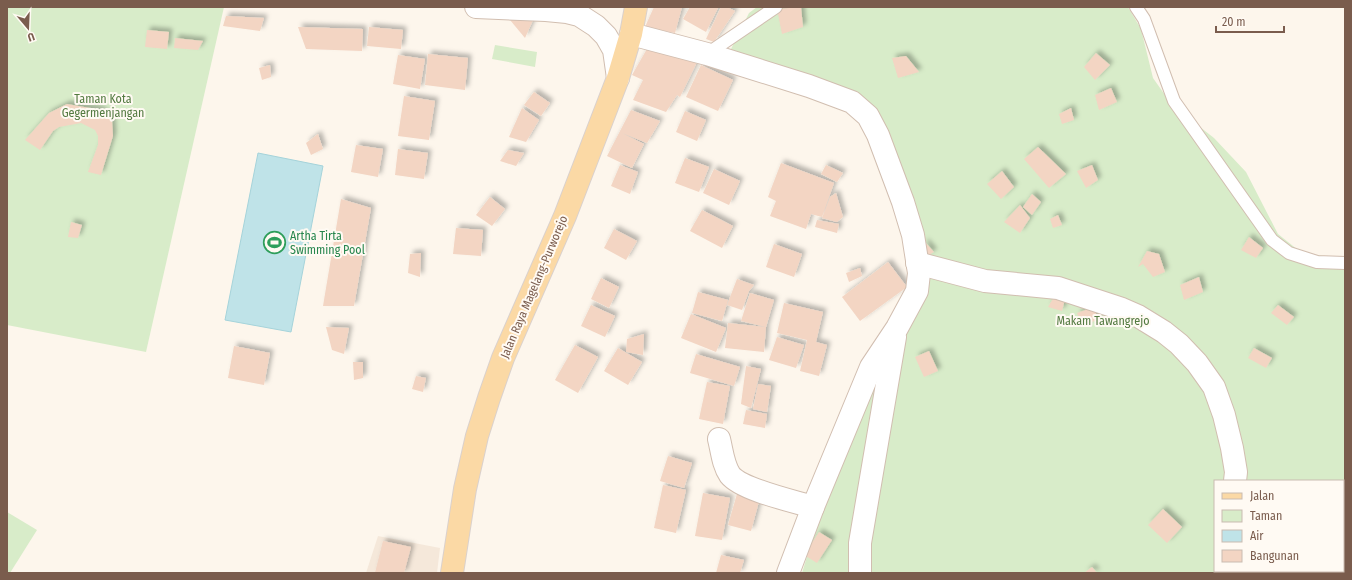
<svg xmlns="http://www.w3.org/2000/svg" width="1352" height="580" viewBox="0 0 1352 580" font-family="'Fira Sans Condensed',sans-serif">
  <defs>
    <filter id="shadow"><feDropShadow dx="3.5" dy="-3.5" stdDeviation="2" flood-color="#0004"/></filter>
  </defs>
  <rect width="100%" height="100%" fill="#fdf6ec"/>
  <!-- residential -->
  <path fill="#f5e8da" d="M378,536L440,548L437,573H366Z"/>
  <!-- green -->
  <g fill="#d8ecc9">
    <path d="M7,7H224L146,352L7,325Z"/>
    <path d="M757,7H1128L1141,29L1153,78L1172,105L1214,138L1246,172L1278,234L1303,254L1345,258V555L1343,556V481H1215V571H1315L1312,573H802L834,467L902,331L915,255L859,98L730,51L749,13Z"/>
    <path d="M495,45L537,52L535,67L492,59Z"/>
    <path d="M7,512L37,530L10,573H7Z"/>
  </g>
  <!-- water -->
  <path fill="#bfe3e8" stroke="#a5d3da" d="M258,153L323,166L291,332L225,320Z"/>
  <!-- building -->
  <g fill="#f3d5c3" filter="url(#shadow)">
    <path d="M654,7H682L675,33L645,27Z"/>
    <path d="M690,7H715L718,8L706,32L683,19Z"/>
    <path d="M721,7H727L735,11L714,42L706,39Z"/>
    <path d="M801,7L803,27L782,34L777,9Z"/>
    <path d="M226,16L264,18L260,31L223,26Z"/>
    <path d="M510,20H533L525,38Z"/>
    <path d="M298,27L363,29L362,51L306,49Z"/>
    <path d="M369,27L403,30L401,49L367,46Z"/>
    <path d="M147,30L169,32L167,49L145,47Z"/>
    <path d="M175,38L203,41L198,50L174,48Z"/>
    <path d="M651,42L699,58L680,97L677,95L666,112L633,100L643,80L632,75Z"/>
    <path d="M1096,53L1110,65L1095,80L1084,67Z"/>
    <path d="M428,54L468,58L465,90L425,85Z"/>
    <path d="M398,55L425,59L420,89L393,84Z"/>
    <path d="M906,56L919,72L898,78L892,58Z"/>
    <path d="M270,65L271,77L262,80L259,68Z"/>
    <path d="M701,65L733,80L718,111L686,97Z"/>
    <path d="M1111,88L1117,102L1099,110L1095,95Z"/>
    <path d="M534,92L550,103L541,116L524,105Z"/>
    <path d="M404,96L435,101L429,140L398,136Z"/>
    <path d="M67,104L101,110L106,114L112,120L113,136L101,175L88,172L98,145V136L95,130L81,123L59,127L53,131L40,150L25,140L49,113Z"/>
    <path d="M522,108L539,120L526,142L509,137Z"/>
    <path d="M1071,108L1074,120L1062,124L1059,114Z"/>
    <path d="M631,110L660,121L647,143L622,133L644,144L632,168L607,156Z"/>
    <path d="M685,111L706,120L697,141L676,132Z"/>
    <path d="M318,134L323,149L311,155L306,143Z"/>
    <path d="M356,145L383,149L378,177L351,172Z"/>
    <path d="M1038,147L1066,174L1049,188L1024,159Z"/>
    <path d="M398,149L428,153L424,179L395,175Z"/>
    <path d="M508,150L524,153L516,166L500,161Z"/>
    <path d="M685,158L709,167L699,192L675,183Z"/>
    <path d="M781,163L834,183L822,217L811,214L806,229L770,216L776,201L768,197Z"/>
    <path d="M620,165L638,172L630,194L611,186Z"/>
    <path d="M826,165L843,173L837,182L821,174Z"/>
    <path d="M1092,165L1098,180L1086,188L1077,171Z"/>
    <path d="M714,169L740,181L729,205L703,193Z"/>
    <path d="M1002,171L1014,187L1001,199L987,184Z"/>
    <path d="M836,193L843,217L837,222L822,218L830,197Z"/>
    <path d="M1032,194L1041,202L1032,215L1023,207Z"/>
    <path d="M490,197L505,209L492,226L476,215Z"/>
    <path d="M341,199L371,208L354,306H323Z"/>
    <path d="M1020,205L1030,218L1020,233L1004,222Z"/>
    <path d="M702,210L733,226L722,248L690,231Z"/>
    <path d="M1058,215L1062,225L1053,228L1050,219Z"/>
    <path d="M817,220L839,224L837,233L815,227Z"/>
    <path d="M71,222L82,225L78,238L68,237Z"/>
    <path d="M456,228L483,230L481,256L453,254Z"/>
    <path d="M614,229L637,241L626,260L604,248Z"/>
    <path d="M1249,237L1263,248L1256,258L1241,250Z"/>
    <path d="M924,241L934,252L925,257Z"/>
    <path d="M774,244L802,254L794,277L766,267Z"/>
    <path d="M1147,251L1159,254L1165,272L1153,277L1143,264L1138,267Z"/>
    <path d="M421,253L420,277L408,273L410,254Z"/>
    <path d="M888,262L907,287L860,321L842,297Z"/>
    <path d="M860,268L862,276L849,282L846,273Z"/>
    <path d="M1199,277L1203,292L1184,300L1180,285Z"/>
    <path d="M601,278L619,287L609,308L591,299Z"/>
    <path d="M737,279L754,285L749,291L742,310L727,305Z"/>
    <path d="M698,292L728,300L722,321L692,313Z"/>
    <path d="M750,293L774,300L766,327L764,352L725,348L728,323L766,327L741,321Z"/>
    <path d="M1054,297L1065,299L1062,311L1048,307Z"/>
    <path d="M784,303L823,312L816,342L827,345L819,376L800,371L807,340L777,333Z"/>
    <path d="M591,305L615,316L605,337L581,326Z"/>
    <path d="M1278,305L1294,317L1287,325L1271,313Z"/>
    <path d="M1094,307L1098,320L1082,325L1077,313Z"/>
    <path d="M691,314L726,328L716,352L681,338Z"/>
    <path d="M326,327L349,328L344,354L332,350Z"/>
    <path d="M644,334L643,355L626,352L627,339Z"/>
    <path d="M777,337L804,345L796,368L769,360Z"/>
    <path d="M575,345L598,357L578,393L555,380Z"/>
    <path d="M234,346L270,353L264,385L228,378Z"/>
    <path d="M618,348L642,362L628,385L604,371Z"/>
    <path d="M1254,348L1272,358L1266,368L1248,358Z"/>
    <path d="M929,351L938,371L924,377L915,357Z"/>
    <path d="M696,354L740,367L734,386L690,373Z"/>
    <path d="M353,362H363V378L354,380Z"/>
    <path d="M746,366L761,369L751,408L741,404Z"/>
    <path d="M416,376L426,378L423,392L412,389Z"/>
    <path d="M707,382L730,386L723,424L699,419Z"/>
    <path d="M758,384L771,386L767,412L753,409Z"/>
    <path d="M746,410L767,414L765,428L743,424Z"/>
    <path d="M668,456L692,463L684,488L660,481Z"/>
    <path d="M663,485L686,490L676,533L654,528Z"/>
    <path d="M739,487L761,494L751,531L728,525Z"/>
    <path d="M703,493L730,498L722,540L695,536Z"/>
    <path d="M1163,509L1182,527L1167,543L1148,525Z"/>
    <path d="M819,532L832,540L817,563L804,555Z"/>
    <path d="M383,541L411,547L404,573H375Z"/>
    <path d="M721,555L744,560L740,573H716Z"/>
    <path d="M1092,567L1097,573H1084Z"/>
  </g>
  <g fill="none" stroke-linecap="round" stroke-linejoin="round">
    <defs>
      <g id="lane">
        <path d="M1136,7L1144,19L1174,101L1272,240L1289,253L1317,262L1345,263"/>
        <path d="M707,54L776,7"/>
      </g>
      <g id="street">
        <path d="M476,7L546,10L567,12L579,15L596,26L606,36L614,50L618,78"/>
        <path d="M631,34L707,54L809,86L852,102L868,116L878,135L903,202L913,235L919,273L917,291L897,328L871,367L813,507L788,573"/>
        <path d="M917,263L985,281L1058,288L1122,309L1138,316L1164,332L1179,344L1197,363L1214,387L1224,415L1232,448L1236,472L1235,481"/>
        <path d="M719,439C722,451 723,465 730,475C742,490 793,501 813,507"/>
        <path d="M860,573V543L895,337"/>
      </g>
      <path id="primary" d="M452,573L465,489L477,436L489,398L503,358L565,216L618,78L631,34L636,7"/>
    </defs>
    <!-- lane casing -->
    <use href="#lane" stroke="#d1beb0" stroke-width="14"/>
    <!-- street casing -->
    <use href="#street" stroke="#d1beb0" stroke-width="24"/>
    <!-- primary casing -->
    <use href="#primary" stroke="#dad1cd" stroke-width="24"/>
    <!-- lane -->
    <use href="#lane" stroke="#fff" stroke-width="12"/>
    <!-- street -->
    <use href="#street" stroke="#fff" stroke-width="22"/>
    <!-- primary -->
    <use href="#primary" stroke="#fbd9a5" stroke-width="22"/>
  </g>
  <!-- icons -->
  <defs>
    <symbol id="stadium-ring" viewBox="-11 -11 22 22"><circle r="9.5" fill="#fffaf3" stroke="#2e9e5b" stroke-width="1.5"/><path d="M0-5a6.5 5 0 1 0 0 10a6.5 5 0 1 0 0-10ZM-3.5-1.8h7v3.6h-7Z" fill="#2e9e5b"/></symbol>
  </defs>
  <g fill-rule="evenodd">
    <use href="#stadium-ring" x="262" y="230" width="25" height="25"/>
  </g>
  <g text-anchor="middle" dominant-baseline="central" stroke-width="4" stroke-linejoin="round" paint-order="stroke">
    <!-- park labels -->
    <g font-size="12" fill="#537a41" stroke="#fffaf3">
      <text x="103" y="99">Taman Kota<tspan x="103" dy="14">Gegermenjangan</tspan></text>
      <text x="1103" y="321">Makam Tawangrejo</text>
    </g>
    <!-- leisure labels -->
    <g font-size="12" fill="#27864d" stroke="#fffaf3" text-anchor="start">
      <text x="290" y="236">Artha Tirta<tspan x="290" dy="14">Swimming Pool</tspan></text>
    </g>
    <!-- street labels -->
    <g font-size="12" fill="#7a5c4d" stroke="#fffaf3">
      <text transform="translate(534 287) rotate(-67)">Jalan Raya Magelang-Purworejo</text>
    </g>
  </g>
  <!-- border -->
  <rect width="1352" height="580" fill="none" stroke="#7a5c4d" stroke-width="16"/>
  <!-- legend -->
  <rect x="1214" y="480" width="130" height="92" fill="#fffaf3" stroke="#cabbb1"/>
  <rect x="1222" y="493" width="20" height="6" fill="#fbd9a5" stroke="#cabbb1"/>
  <text x="1250" y="500" font-size="12" fill="#7a5c4d">Jalan</text>
  <rect x="1222" y="510" width="20" height="12" fill="#d8ecc9" stroke="#cabbb1"/>
  <text x="1250" y="520" font-size="12" fill="#7a5c4d">Taman</text>
  <rect x="1222" y="530" width="20" height="12" fill="#bfe3e8" stroke="#cabbb1"/>
  <text x="1250" y="540" font-size="12" fill="#7a5c4d">Air</text>
  <rect x="1222" y="550" width="20" height="12" fill="#f3d5c3" stroke="#cabbb1"/>
  <text x="1250" y="560" font-size="12" fill="#7a5c4d">Bangunan</text>
  <!-- north arrow -->
  <g transform="translate(28 28) rotate(161)" stroke="#fffaf3" stroke-width="3" paint-order="stroke">
  <path d="M0-3L7 15L0 10L-7 15Z" fill="#7a5c4d"/>
  <text y="-6" font-size="11" font-weight="bold" text-anchor="middle" fill="#7a5c4d">U</text>
  </g>
  <!-- scale -->
  <path d="M1216 26v6h68v-6" fill="none" stroke="#7a5c4d" stroke-width="2"/>
  <text x="1222" y="26" font-size="12" fill="#7a5c4d" stroke="#fffaf3" stroke-width="3" paint-order="stroke">20 m</text>
</svg>
